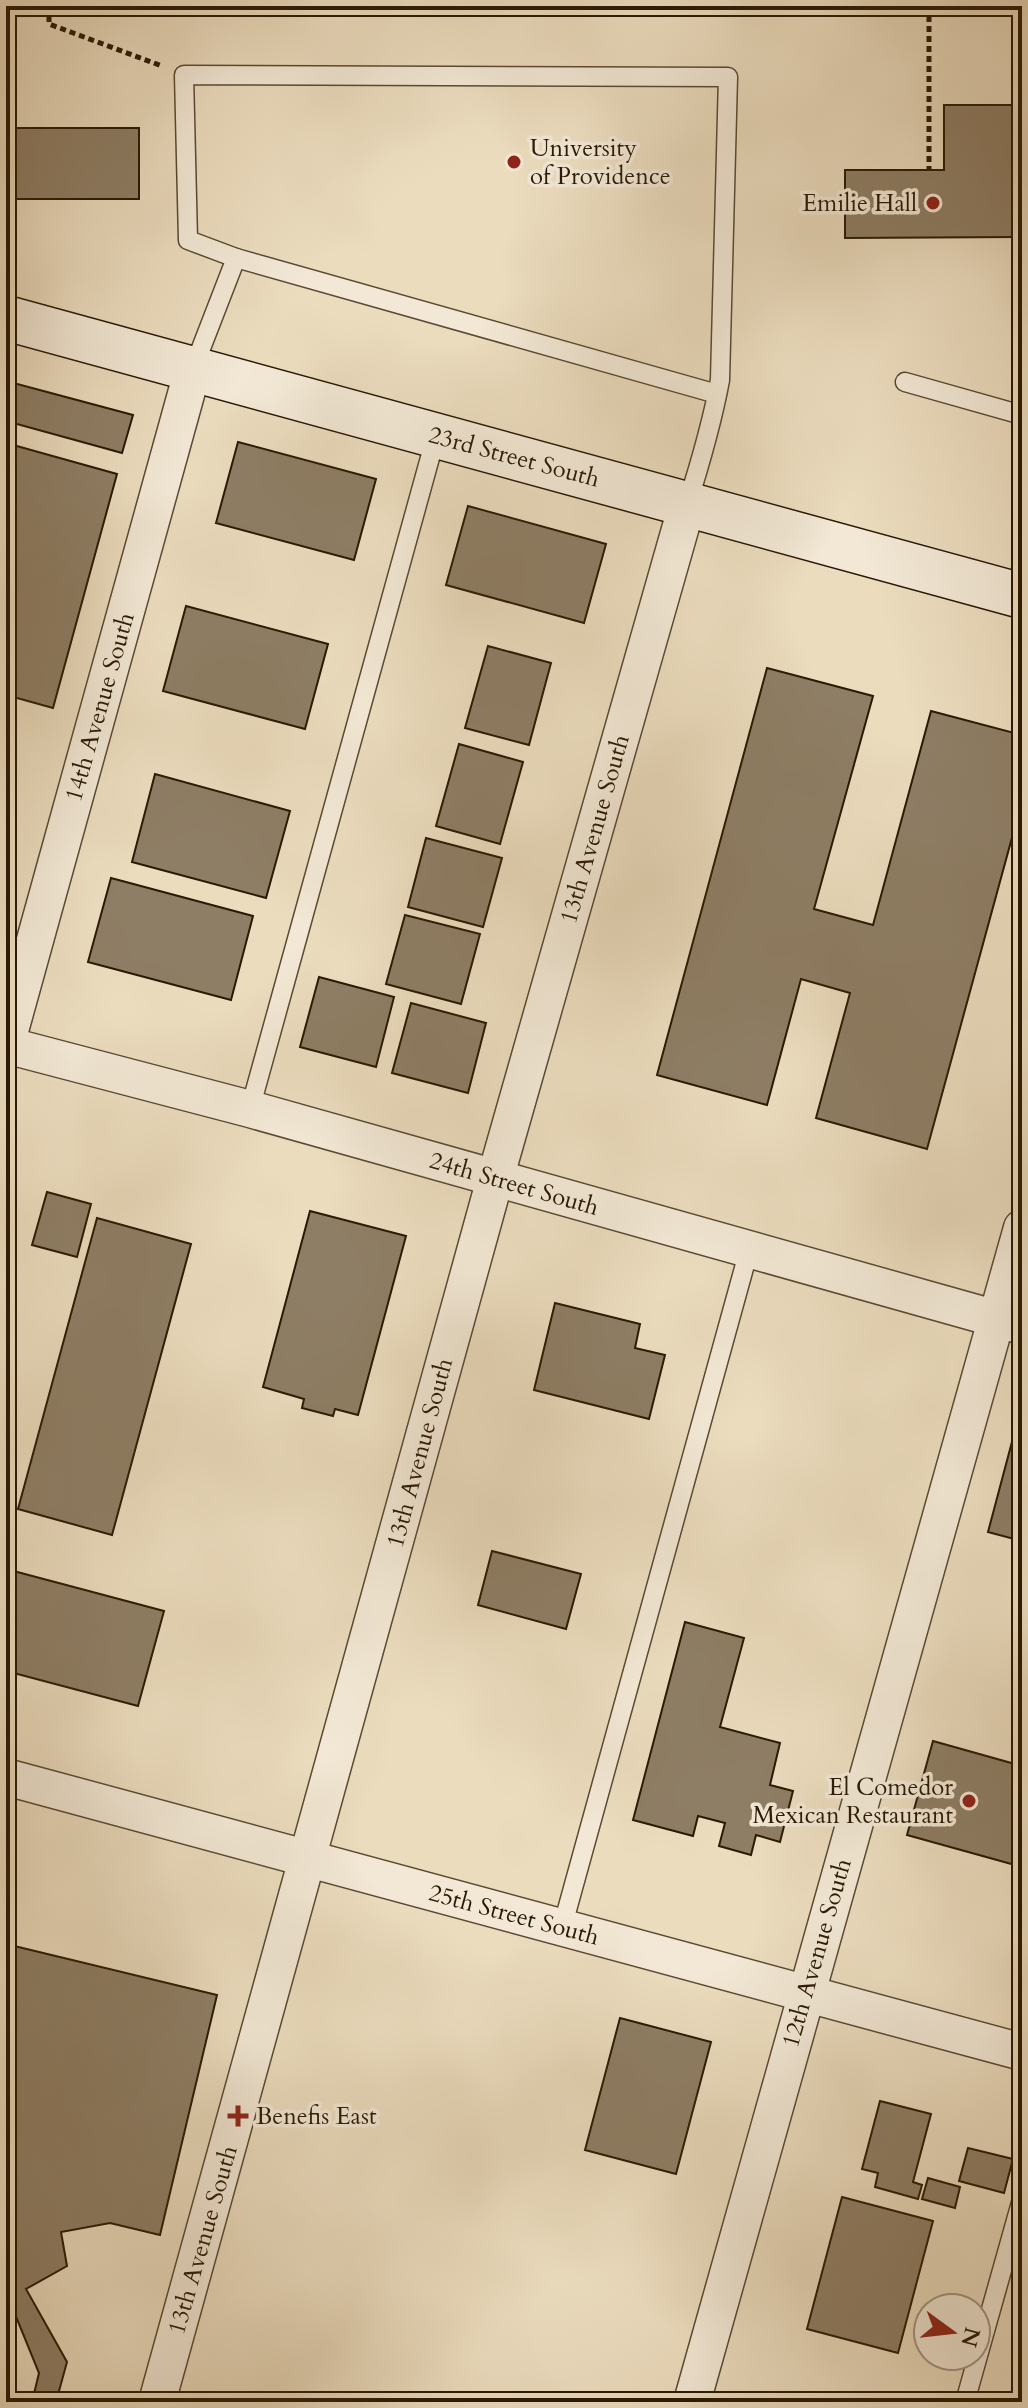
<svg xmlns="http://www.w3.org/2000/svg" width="1028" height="2408" viewBox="0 0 1028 2408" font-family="Cardo,serif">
  <rect width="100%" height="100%" fill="#ebdcbe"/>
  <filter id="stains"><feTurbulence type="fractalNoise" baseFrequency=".0025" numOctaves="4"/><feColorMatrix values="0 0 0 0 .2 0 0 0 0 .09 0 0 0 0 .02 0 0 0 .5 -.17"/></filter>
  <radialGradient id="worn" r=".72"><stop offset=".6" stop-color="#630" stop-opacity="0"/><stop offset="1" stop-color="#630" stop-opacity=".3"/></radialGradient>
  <!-- building -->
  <g fill="#8e7e65" stroke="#2a1904" stroke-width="2">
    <path d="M6,15L8,128H139V199H6Z"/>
    <path d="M944,105H1022V237L845,238V170H944Z"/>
    <path d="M6,381L133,415L122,453L6,421Z"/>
    <path d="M238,442L376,479L354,560L216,523Z"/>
    <path d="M6,443L117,474L53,708L6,695Z"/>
    <path d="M468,506L606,544L584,623L446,585Z"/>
    <path d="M186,606L328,644L305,729L163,691Z"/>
    <path d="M488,646L551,663L529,745L465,728Z"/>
    <path d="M767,668L873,696L814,909L873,925L931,711L1022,735V801L927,1149L816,1118L850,993L801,979L767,1105L657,1075Z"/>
    <path d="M459,744L523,762L500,844L436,826Z"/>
    <path d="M155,774L290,811L266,898L132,862Z"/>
    <path d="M426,838L502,858L483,927L408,907Z"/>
    <path d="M111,878L253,916L231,1000L88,962Z"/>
    <path d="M405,915L480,934L461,1004L386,984Z"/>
    <path d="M319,977L394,997L376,1067L300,1047Z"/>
    <path d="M411,1003L486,1023L468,1093L392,1073Z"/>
    <path d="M47,1192L91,1204L77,1257L32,1245Z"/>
    <path d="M310,1211L406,1236L358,1415L335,1409L333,1416L302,1408L304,1399L263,1387Z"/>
    <path d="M97,1218L191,1244L112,1535L18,1509Z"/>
    <path d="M555,1303L640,1324L635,1348L665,1355L649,1419L534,1390Z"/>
    <path d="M1022,1404V1541L988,1532Z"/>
    <path d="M492,1551L581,1574L566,1629L478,1605Z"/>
    <path d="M6,1569L164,1611L138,1706L6,1671Z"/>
    <path d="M685,1622L744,1638L720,1727L780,1743L770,1785L793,1791L780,1842L756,1835L751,1855L719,1846L725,1823L698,1816L693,1836L633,1820Z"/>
    <path d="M933,1741L1022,1766V1846L1015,1865L907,1835Z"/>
    <path d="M6,1944L217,1995L160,2235L110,2223L61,2232L67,2266L26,2289L67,2362L56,2402H32L39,2373L6,2292Z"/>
    <path d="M620,2018L711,2042L676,2174L585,2150Z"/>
    <path d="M880,2101L931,2114L913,2182L922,2185L918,2199L875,2187L878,2173L862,2169Z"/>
    <path d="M968,2148L1013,2159L1004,2193L959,2181Z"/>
    <path d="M928,2178L960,2187L955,2208L922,2199Z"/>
    <path d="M842,2197L933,2221L898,2353L807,2329Z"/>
    <path d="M1022,2375V2402H1015Z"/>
  </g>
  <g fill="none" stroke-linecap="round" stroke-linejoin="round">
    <defs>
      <g id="lane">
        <path d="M193,369L236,258"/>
        <path d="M905,382L1022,415"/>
        <path d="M687,505C700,464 712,423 720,380L728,77L184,75L188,240L236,258L717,394"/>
        <path d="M250,1109L436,436"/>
        <path d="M562,1928L749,1250"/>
        <path d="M965,2402L1022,2199"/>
      </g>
      <g id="street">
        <path d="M6,1045L250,1109L1022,1326"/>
        <path d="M6,1045L193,369"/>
        <path d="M6,1777L1022,2052"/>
        <path d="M157,2402L495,1179L687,505"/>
        <path d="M692,2402L1022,1228"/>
      </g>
      <path id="secondary" d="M6,318L1022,596"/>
    </defs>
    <!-- lane casing -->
    <use href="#lane" stroke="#5a4a32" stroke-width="21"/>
    <!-- street casing -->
    <use href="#street" stroke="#5a4a32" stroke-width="39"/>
    <!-- secondary casing -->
    <use href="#secondary" stroke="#2a1904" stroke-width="47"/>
    <!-- path -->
    <g stroke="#2a1904" stroke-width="5" stroke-dasharray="6 4" stroke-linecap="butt">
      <path d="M49,6V24L162,66"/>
      <path d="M929,6V169"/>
    </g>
    <!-- lane -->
    <use href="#lane" stroke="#f2e8d5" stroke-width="18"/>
    <!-- street -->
    <use href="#street" stroke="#f2e8d5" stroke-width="36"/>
    <!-- secondary -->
    <use href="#secondary" stroke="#f2e8d5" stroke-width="44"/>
  </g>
  <!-- markers -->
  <g fill="#8f2418" stroke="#f2e8d5" stroke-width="3">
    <circle cx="514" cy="162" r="8"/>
    <circle cx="933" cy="203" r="8"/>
    <circle cx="969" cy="1801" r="8"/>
    <path d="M234 2104h8v8h8v8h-8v8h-8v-8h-8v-8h8z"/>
  </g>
  <g text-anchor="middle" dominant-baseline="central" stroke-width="7" stroke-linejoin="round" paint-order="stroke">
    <!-- poi labels -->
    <g font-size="24" fill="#2a1904" stroke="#f2e8d5" text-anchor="start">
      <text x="530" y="148">University<tspan x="530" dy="28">of Providence</tspan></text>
      <text x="917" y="203" text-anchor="end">Emilie Hall</text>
      <text x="953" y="1787" text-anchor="end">El Comedor<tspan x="953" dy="28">Mexican Restaurant</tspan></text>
      <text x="256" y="2116">Benefis East</text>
    </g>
    <!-- street labels -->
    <g font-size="24" fill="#2a1904" stroke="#f2e8d5">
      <text transform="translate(514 457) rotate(15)">23rd Street South</text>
      <text transform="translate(100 707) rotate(-74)">14th Avenue South</text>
      <text transform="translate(595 829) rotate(-74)">13th Avenue South</text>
      <text transform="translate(514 1184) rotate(16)">24th Street South</text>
      <text transform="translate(420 1453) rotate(-75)">13th Avenue South</text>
      <text transform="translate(514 1915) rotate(15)">25th Street South</text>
      <text transform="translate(817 1953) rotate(-74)">12th Avenue South</text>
      <text transform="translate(203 2240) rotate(-74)">13th Avenue South</text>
    </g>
  </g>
  <!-- margin -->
  <rect width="1028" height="2408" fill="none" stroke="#ebdcbe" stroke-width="32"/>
  <rect x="8" y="8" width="1012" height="2392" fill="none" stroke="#2a1904" stroke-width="4"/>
  <rect x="16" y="16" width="996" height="2376" fill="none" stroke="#2a1904" stroke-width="2"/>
  <!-- north arrow -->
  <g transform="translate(952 2332) rotate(105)"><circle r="38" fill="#f2e8d5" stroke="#a29581" stroke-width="2"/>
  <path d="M0-6L14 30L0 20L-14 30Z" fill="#8f2418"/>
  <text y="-12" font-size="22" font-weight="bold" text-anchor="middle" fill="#2a1904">N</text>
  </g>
  <rect width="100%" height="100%" filter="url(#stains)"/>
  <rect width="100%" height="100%" fill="url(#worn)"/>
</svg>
